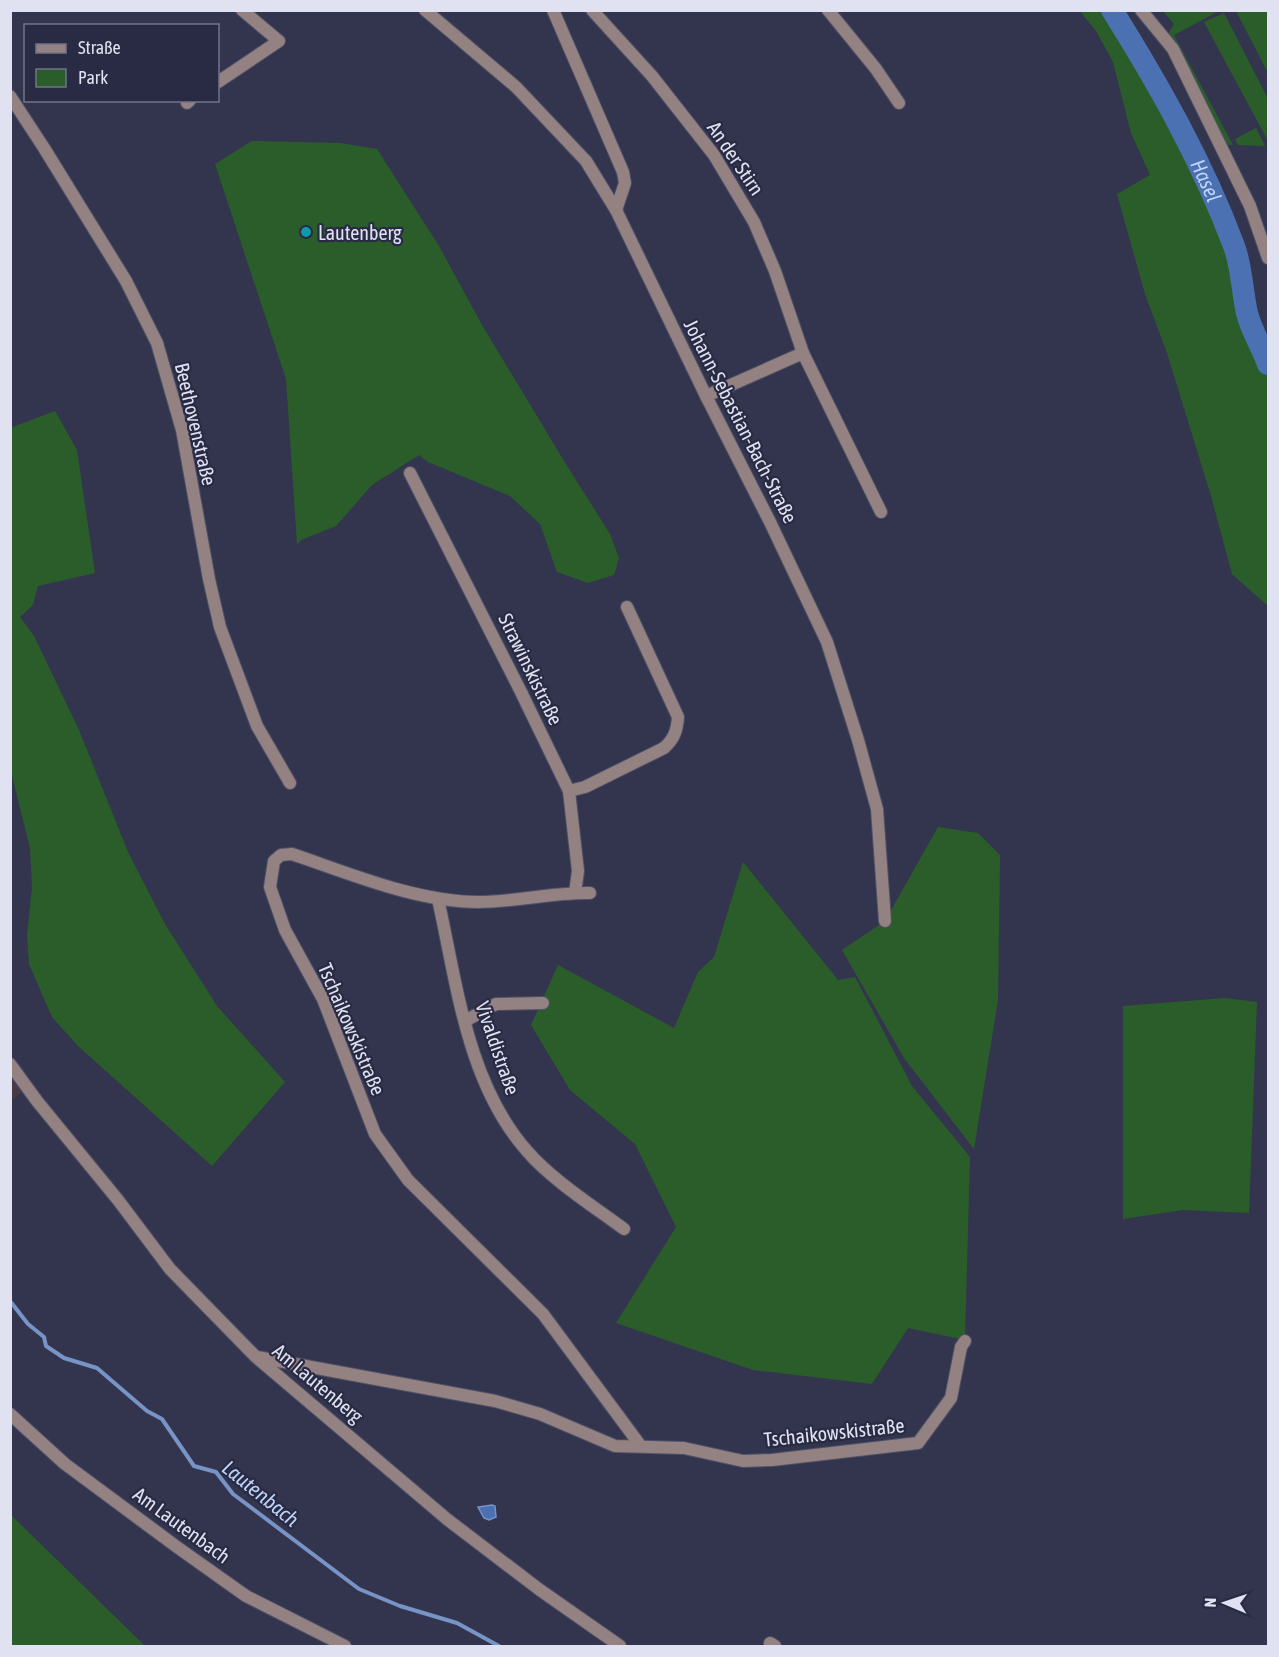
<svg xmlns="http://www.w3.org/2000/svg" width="1279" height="1657" viewBox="0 0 1279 1657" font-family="'Asap Condensed',sans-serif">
  <rect width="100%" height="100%" fill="#33354e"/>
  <!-- industrial -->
  <path fill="#483947" d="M10,1071L24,1091L11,1101H10Z"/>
  <!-- green -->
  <g fill="#2b5d2a">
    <path d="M1203,10L1219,11L1174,35L1233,145H1223L1168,34L1174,24L1163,11Z"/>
    <path d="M1080,11H1112L1140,56L1197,159L1218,203L1235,250L1248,315L1268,364V606L1232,574L1211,496L1167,353L1145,294L1117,194L1150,175L1131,133L1113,62L1096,31Z"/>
    <path d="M1236,11H1268V73Z"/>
    <path d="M1224,13L1268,99V141L1204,22Z"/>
    <path d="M1256,128L1265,146L1238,145L1235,139Z"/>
    <path d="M252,141L340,143L377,149L439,246L482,325L564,461L610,534L619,558L614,575L588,583L557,572L540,524L510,496L428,462L419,455L372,485L336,526L301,540L297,544L286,379L215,164Z"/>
    <path d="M55,411L77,450L95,573L38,586L33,605L20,617L34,636L79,730L128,852L165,924L217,1006L285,1082L212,1166L78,1046L52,1017L29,964L27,936L32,887L30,848L10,768V428Z"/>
    <path d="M938,827L978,833L1000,855L998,1000L974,1149L904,1058L842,950L885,921Z"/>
    <path d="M743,862L838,980L855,977L912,1086L970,1157L965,1340L908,1328L872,1384L753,1370L616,1323L676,1227L635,1144L570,1090L531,1025L558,965L674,1028L698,972L714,957Z"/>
    <path d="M1225,998L1257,1002L1249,1213L1183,1210L1123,1219V1006Z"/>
    <path d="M10,1514L145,1646H11Z"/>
  </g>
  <!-- water -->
  <path fill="#4b71b2" stroke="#7893c5" stroke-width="1.5" d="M492,1505L495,1506L496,1517L489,1520L484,1518L478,1507Z"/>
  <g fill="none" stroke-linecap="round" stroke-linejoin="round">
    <!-- stream -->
    <path stroke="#7893c5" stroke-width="4" d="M10,1301L28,1324L44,1337L46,1346L64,1358L97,1368L147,1411L162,1419L194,1466L216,1472L233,1494L359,1589L400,1606L457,1623L499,1646"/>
    <!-- river -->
    <path stroke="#4b71b2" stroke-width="22" id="s1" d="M1112,10C1159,85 1203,163 1234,246C1242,267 1242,291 1247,313C1251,330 1262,347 1268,364"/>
    <defs>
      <g id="minor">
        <path d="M425,10L516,87L586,161L616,210L706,396L770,522L827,642L858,740L877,809L885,921"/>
        <path d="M553,10L623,172L625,183L616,210"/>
        <path d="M592,10L652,76L714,155L754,222L775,271L803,353L881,512"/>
        <path d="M828,10L876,69L899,103"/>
        <path d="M1141,10L1173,49L1250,206L1268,258"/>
        <path d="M218,82L279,41L242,10"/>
        <path d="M10,96L44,148L126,281L157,343L182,430L209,579L220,627L257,726L290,783"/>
        <path d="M187,103L190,100"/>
        <path d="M706,396L803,353"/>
        <path d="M410,473L521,692L569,791L578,871L575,893"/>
        <path d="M569,791L585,787L664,748C674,739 677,731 678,717L627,607"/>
        <path d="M590,893C553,892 516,902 479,902C417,902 351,874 292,854L281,855L274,861L270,887L285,930L323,999L375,1134L408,1180L543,1314L640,1445"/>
        <path d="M438,899C457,984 467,1083 527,1151C552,1180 593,1206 624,1229"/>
        <path d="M465,1021L496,1004L543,1003"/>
        <path d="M10,1064L37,1101L118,1200L170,1269L256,1357L448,1520L540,1590L620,1646"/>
        <path d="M257,1357L495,1401L540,1414L615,1446L684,1448L743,1461L772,1460L918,1443L951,1398L961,1347L965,1341"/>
        <path d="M10,1414L65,1464L177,1547L246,1596L345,1646"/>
        <path d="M770,1643L775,1646"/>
      </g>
    </defs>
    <!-- minor casing -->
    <use href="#minor" stroke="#4f5168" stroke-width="14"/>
    <!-- minor -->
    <use href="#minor" stroke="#938281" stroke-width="12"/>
  </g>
  <!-- markers -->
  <circle fill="#0f9aa8" stroke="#292a43" stroke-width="2" cx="306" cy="232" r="6"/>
  <g text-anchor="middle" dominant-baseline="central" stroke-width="4.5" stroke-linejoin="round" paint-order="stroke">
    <!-- street labels -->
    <g font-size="20" fill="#e0e2f2" stroke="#292a43">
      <text transform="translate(736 158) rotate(56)">An der Stirn</text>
      <text transform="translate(741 421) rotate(63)">Johann-Sebastian-Bach-Straße</text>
      <text transform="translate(196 424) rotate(77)">Beethovenstraße</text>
      <text transform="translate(531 669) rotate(64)">Strawinskistraße</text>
      <text transform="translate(352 1029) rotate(67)">Tschaikowskistraße</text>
      <text transform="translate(498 1048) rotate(71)">Vivaldistraße</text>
      <text transform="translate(318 1383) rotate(40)">Am Lautenberg</text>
      <text transform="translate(834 1432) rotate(-6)">Tschaikowskistraße</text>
      <text transform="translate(182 1525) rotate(36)">Am Lautenbach</text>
    </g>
    <!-- poi labels -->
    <g font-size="20" fill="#e0e2f2" stroke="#292a43" text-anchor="start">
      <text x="318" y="232">Lautenberg</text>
    </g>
    <!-- water labels -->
    <g font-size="21" font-style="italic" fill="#bed4f9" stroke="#292a43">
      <text stroke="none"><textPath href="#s1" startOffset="195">Hasel</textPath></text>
      <text transform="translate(261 1493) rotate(39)">Lautenbach</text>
    </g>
  </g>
  <!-- border -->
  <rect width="1279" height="1657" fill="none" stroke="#e0e2f2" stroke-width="24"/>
  <!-- legend -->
  <rect x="24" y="24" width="195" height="78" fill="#292a43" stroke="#727489" stroke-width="1.5"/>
  <rect x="36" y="44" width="30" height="9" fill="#938281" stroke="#727489" stroke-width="1.5"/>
  <text x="78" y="54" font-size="18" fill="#e0e2f2">Straße</text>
  <rect x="36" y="69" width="30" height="18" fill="#2b5d2a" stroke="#727489" stroke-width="1.5"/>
  <text x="78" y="84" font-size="18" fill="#e0e2f2">Park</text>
  <!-- north arrow -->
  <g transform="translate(1225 1603) rotate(272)" stroke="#292a43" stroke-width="4.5" paint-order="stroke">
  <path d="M0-4.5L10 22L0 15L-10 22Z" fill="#e0e2f2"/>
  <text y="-9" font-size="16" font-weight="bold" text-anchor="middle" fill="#e0e2f2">N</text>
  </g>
</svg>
